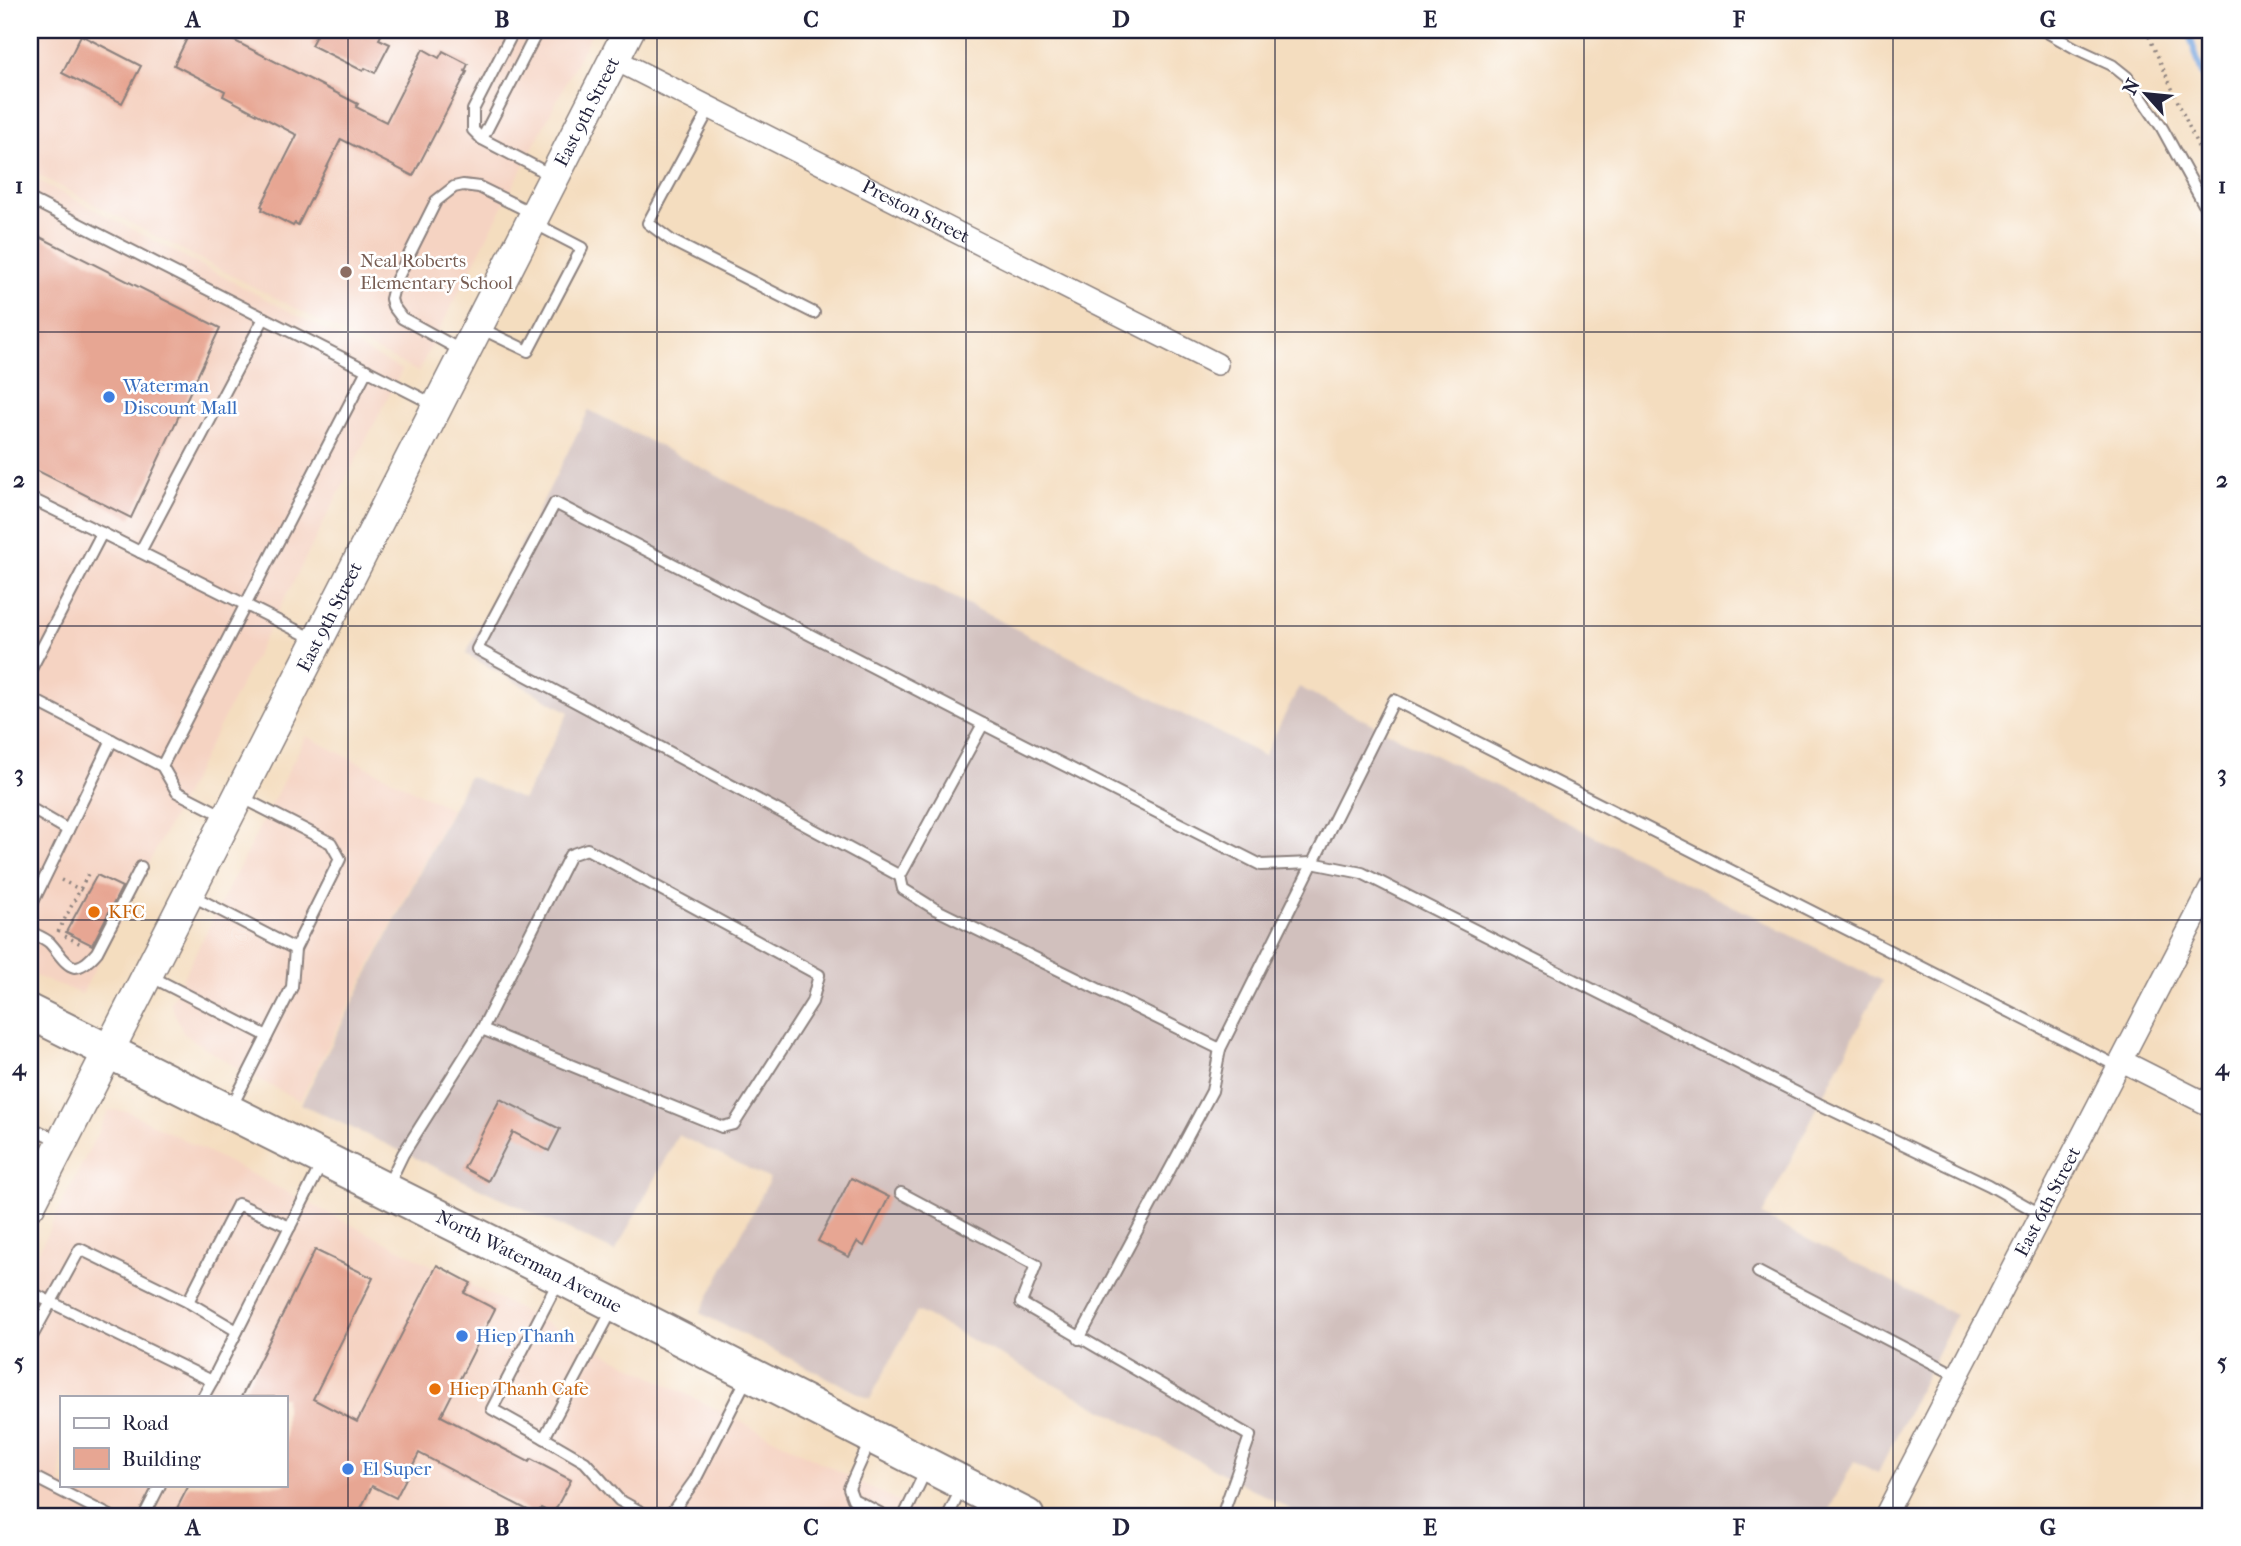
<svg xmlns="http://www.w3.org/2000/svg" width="2241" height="1546" viewBox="0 0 2241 1546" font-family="'IM FELL French Canon',serif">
  <rect width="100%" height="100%" fill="#fff"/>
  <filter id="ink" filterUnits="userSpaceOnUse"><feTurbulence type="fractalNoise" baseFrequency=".0143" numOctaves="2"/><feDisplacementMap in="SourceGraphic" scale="14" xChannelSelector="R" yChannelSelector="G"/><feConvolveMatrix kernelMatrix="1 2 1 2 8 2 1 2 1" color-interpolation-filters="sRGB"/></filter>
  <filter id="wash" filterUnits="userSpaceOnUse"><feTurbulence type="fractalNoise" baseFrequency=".00686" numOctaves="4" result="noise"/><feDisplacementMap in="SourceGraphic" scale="28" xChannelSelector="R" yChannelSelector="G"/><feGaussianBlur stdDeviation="1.57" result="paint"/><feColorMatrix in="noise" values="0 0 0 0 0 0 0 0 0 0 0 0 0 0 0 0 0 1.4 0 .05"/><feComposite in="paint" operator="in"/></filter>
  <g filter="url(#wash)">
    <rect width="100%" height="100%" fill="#f4ddbf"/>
    <!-- built -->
    <g fill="#f5d3c2" fill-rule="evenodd">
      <path d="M30,30H593L418,372L30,171Z"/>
      <path d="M30,176L402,370L82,994L30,974Z"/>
      <path d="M306,736L451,809L300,1101L240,1070L184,1034L170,1003Z"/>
      <path d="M109,1110L127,1111L927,1516H48L30,1507V1268ZM61,1397H285V1485H61Z"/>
    </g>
    <!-- industrial -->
    <path fill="#d1c0bd" d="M589,410L1264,756L1299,687L1882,981L1762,1216L1956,1315L1878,1473L1854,1461L1826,1516H1570L1559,1510L1556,1516H1303L917,1311L870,1399L700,1313L770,1179L678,1135L615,1252L301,1104L469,776L523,800L569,712L466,654Z"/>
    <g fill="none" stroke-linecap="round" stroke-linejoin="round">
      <!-- stream -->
      <path stroke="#74a4de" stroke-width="6" d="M2188,30L2201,71L2211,93"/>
    </g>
    <g id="blocks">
      <!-- building -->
      <g fill="#e7a693">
        <path d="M191,30H228L225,36L358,104L356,107L386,122L423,49L439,58L443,51L468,64L465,71L467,72L413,176L341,139L298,225L295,223L293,226L262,210L263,207L261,206L297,135L223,96L225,91L174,65Z"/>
        <path d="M319,30H384L379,39L390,44L375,73L365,68L363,71L311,45Z"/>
        <path d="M81,35L141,66L122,103L62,73Z"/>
        <path d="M30,232L220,328L131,518L30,467Z"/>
        <path d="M97,875L122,887L92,945L66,932Z"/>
        <path d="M500,1099L560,1129L549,1151L513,1132L488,1181L464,1168Z"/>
        <path d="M851,1178L889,1197L864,1246L857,1242L849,1257L818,1241Z"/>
        <path d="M315,1250L373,1278L313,1399L357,1422L437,1265L471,1283L464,1293L495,1309L441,1416L529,1462L531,1459L571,1480L553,1514L541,1508L537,1515L419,1453L396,1498L372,1486L357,1516H173L189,1485H285V1397H241Z"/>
      </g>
    </g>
  </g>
  <g filter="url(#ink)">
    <use href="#blocks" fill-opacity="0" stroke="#8b807d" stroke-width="2"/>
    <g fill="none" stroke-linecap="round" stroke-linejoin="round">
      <defs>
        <g id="lane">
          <path d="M538,30L482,139L553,176"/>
          <path d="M2043,30L2075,48L2112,65L2127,77L2162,128L2211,217"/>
          <path d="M710,108L648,223L672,241L814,313"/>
          <path d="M482,139L473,130V110L514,30"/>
          <path d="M30,199L435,405"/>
          <path d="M480,328L528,351L582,248L532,222"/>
          <path d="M464,352L402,318L393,306L391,299L395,283L436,201L454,187L463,185L479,187L532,213"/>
          <path d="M30,498L102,533"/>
          <path d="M140,552L264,318"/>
          <path d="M30,671L102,533L314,639"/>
          <path d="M30,698L162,766L177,792L224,816"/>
          <path d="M162,766L367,370"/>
          <path d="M30,808L68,830"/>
          <path d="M900,876L477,649L555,503L983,724"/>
          <path d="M189,894L295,949"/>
          <path d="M30,908L112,740"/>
          <path d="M30,932C36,935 45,938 50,943C67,962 72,981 97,952L141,867"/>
          <path d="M148,975L267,1036"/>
          <path d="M1220,1049L935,909L903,889L900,876L983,724L1261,865L1312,863L1362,873L1819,1104L1989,1185L2042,1215"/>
          <path d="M231,1108L292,987L295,949L340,859L331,843L241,797"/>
          <path d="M30,1127L59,1141"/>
          <path d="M387,1187L403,1154L482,1029L570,855L587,849L819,975L812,1002L734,1124L722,1127L482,1029"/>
          <path d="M901,1193L1036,1265L1021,1303L1250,1436L1222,1516"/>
          <path d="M1758,1272L1958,1376"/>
          <path d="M559,1280L492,1409L544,1438L612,1310"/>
          <path d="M30,1292L212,1381L323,1161"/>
          <path d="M188,1302L237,1331"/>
          <path d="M1079,1339L1212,1091L1220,1049L1394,700L2119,1067"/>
          <path d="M30,1340L80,1249L188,1302L238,1204L290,1227"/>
          <path d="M203,1397L212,1381"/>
          <path d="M544,1438L585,1462L619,1500L648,1516"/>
          <path d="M871,1439L849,1488L853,1499L885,1516"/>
          <path d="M30,1475L110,1516"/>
          <path d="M144,1516L160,1485"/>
          <path d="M422,1516L423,1514"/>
          <path d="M662,1516L672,1512L695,1480L748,1376"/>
          <path d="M904,1516L927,1468"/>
          <path d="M948,1516L962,1487"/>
        </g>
        <g id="street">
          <path id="s1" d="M614,59L1217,364"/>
          <path d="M2122,1061L2211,1106"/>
          <path id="s2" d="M1885,1516L2211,887"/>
        </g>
        <g id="secondary">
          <path id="s3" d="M30,1205L629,30"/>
        </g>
        <g id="primary">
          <path id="s4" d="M30,1012L560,1277L1027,1516"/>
        </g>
      </defs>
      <!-- lane casing -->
      <use href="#lane" stroke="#8b807d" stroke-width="14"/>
      <!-- street casing -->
      <use href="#street" stroke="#8b807d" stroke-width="24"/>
      <!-- secondary casing -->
      <use href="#secondary" stroke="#8b807d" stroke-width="33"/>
      <!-- primary casing -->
      <use href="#primary" stroke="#8b807d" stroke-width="37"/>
      <!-- path -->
      <g stroke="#8b807d" stroke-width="3.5" stroke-dasharray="2 5" stroke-linecap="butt">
        <path d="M2146,30L2211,176"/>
        <path d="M61,880L87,893"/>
        <path d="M58,932L89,872"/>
        <path d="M65,936L83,945"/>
      </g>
      <!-- lane -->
      <use href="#lane" stroke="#fff" stroke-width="10"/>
      <!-- street -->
      <use href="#street" stroke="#fff" stroke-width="21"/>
      <!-- secondary -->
      <use href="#secondary" stroke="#fff" stroke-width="30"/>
      <!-- primary -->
      <use href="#primary" stroke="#fff" stroke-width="33"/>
    </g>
  </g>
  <!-- grid -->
  <path fill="none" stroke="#22223b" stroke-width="2" stroke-opacity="0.55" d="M348,30V1516M657,30V1516M966,30V1516M1275,30V1516M1584,30V1516M1893,30V1516M30,332H2211M30,626H2211M30,920H2211M30,1214H2211"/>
  <!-- markers -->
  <circle fill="#8d6e63" stroke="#fff" stroke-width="2.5" cx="346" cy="272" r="7"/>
  <g fill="#3f7fe0" stroke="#fff" stroke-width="2.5">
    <circle cx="109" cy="397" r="7"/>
    <circle cx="462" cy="1336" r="7"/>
    <circle cx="348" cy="1469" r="7"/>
  </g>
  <g fill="#e8710a" stroke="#fff" stroke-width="2.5">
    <circle cx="94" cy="912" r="7"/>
    <circle cx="435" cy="1389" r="7"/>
  </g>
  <g text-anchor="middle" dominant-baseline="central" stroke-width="5" stroke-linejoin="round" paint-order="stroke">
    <!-- street labels -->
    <g font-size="19" fill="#22223b" stroke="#fff">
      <text stroke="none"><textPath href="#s3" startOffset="1227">East 9th Street</textPath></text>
      <text stroke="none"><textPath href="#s1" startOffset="338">Preston Street</textPath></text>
      <text stroke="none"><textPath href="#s3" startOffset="660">East 9th Street</textPath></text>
      <text stroke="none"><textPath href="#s2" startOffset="354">East 6th Street</textPath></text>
      <text stroke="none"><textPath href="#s4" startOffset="558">North Waterman Avenue</textPath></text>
    </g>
    <!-- education labels -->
    <g font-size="19" fill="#785e54" stroke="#fff" text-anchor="start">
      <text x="360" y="261">Neal Roberts<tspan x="360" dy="22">Elementary School</tspan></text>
    </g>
    <!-- shop labels -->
    <g font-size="19" fill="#366cbe" stroke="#fff" text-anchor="start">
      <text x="123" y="386">Waterman<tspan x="123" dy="22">Discount Mall</tspan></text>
      <text x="476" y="1336">Hiep Thanh</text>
      <text x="362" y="1469">El Super</text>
    </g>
    <!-- food labels -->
    <g font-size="19" fill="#c56008" stroke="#fff" text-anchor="start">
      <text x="108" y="912">KFC</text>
      <text x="449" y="1389">Hiep Thanh Cafe</text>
    </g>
  </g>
  <!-- margin -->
  <rect width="2241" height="1546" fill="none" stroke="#fff" stroke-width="77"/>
  <!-- legend -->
  <rect x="60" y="1396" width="228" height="91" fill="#ffffff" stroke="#a7a7b1" stroke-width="2"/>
  <rect x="74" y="1418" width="35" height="10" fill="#ffffff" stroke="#a7a7b1" stroke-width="2"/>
  <text x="122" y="1430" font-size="21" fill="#22223b">Road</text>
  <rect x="74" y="1448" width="35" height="21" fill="#e7a693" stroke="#a7a7b1" stroke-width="2"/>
  <text x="122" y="1466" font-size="21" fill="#22223b">Building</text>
  <!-- north arrow -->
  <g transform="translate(2146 94) rotate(297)" stroke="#ffffff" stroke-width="5" paint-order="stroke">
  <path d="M0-5L12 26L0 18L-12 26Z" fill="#22223b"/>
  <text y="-10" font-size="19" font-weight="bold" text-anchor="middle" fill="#22223b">N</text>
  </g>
  <rect x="38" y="38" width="2164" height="1470" fill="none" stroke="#22223b" stroke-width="2.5"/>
  <g font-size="23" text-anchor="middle" font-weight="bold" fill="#22223b">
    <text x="193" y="27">A</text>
    <text x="502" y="27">B</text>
    <text x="811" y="27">C</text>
    <text x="1121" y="27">D</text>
    <text x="1430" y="27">E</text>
    <text x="1739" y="27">F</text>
    <text x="2048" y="27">G</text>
    <text x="19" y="193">1</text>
    <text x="2222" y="193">1</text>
    <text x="19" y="487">2</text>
    <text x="2222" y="487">2</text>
    <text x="19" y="781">3</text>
    <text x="2222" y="781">3</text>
    <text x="19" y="1075">4</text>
    <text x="2222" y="1075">4</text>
    <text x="19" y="1369">5</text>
    <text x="2222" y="1369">5</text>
    <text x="193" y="1535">A</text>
    <text x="502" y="1535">B</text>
    <text x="811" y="1535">C</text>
    <text x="1121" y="1535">D</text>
    <text x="1430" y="1535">E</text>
    <text x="1739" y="1535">F</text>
    <text x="2048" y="1535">G</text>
  </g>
</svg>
